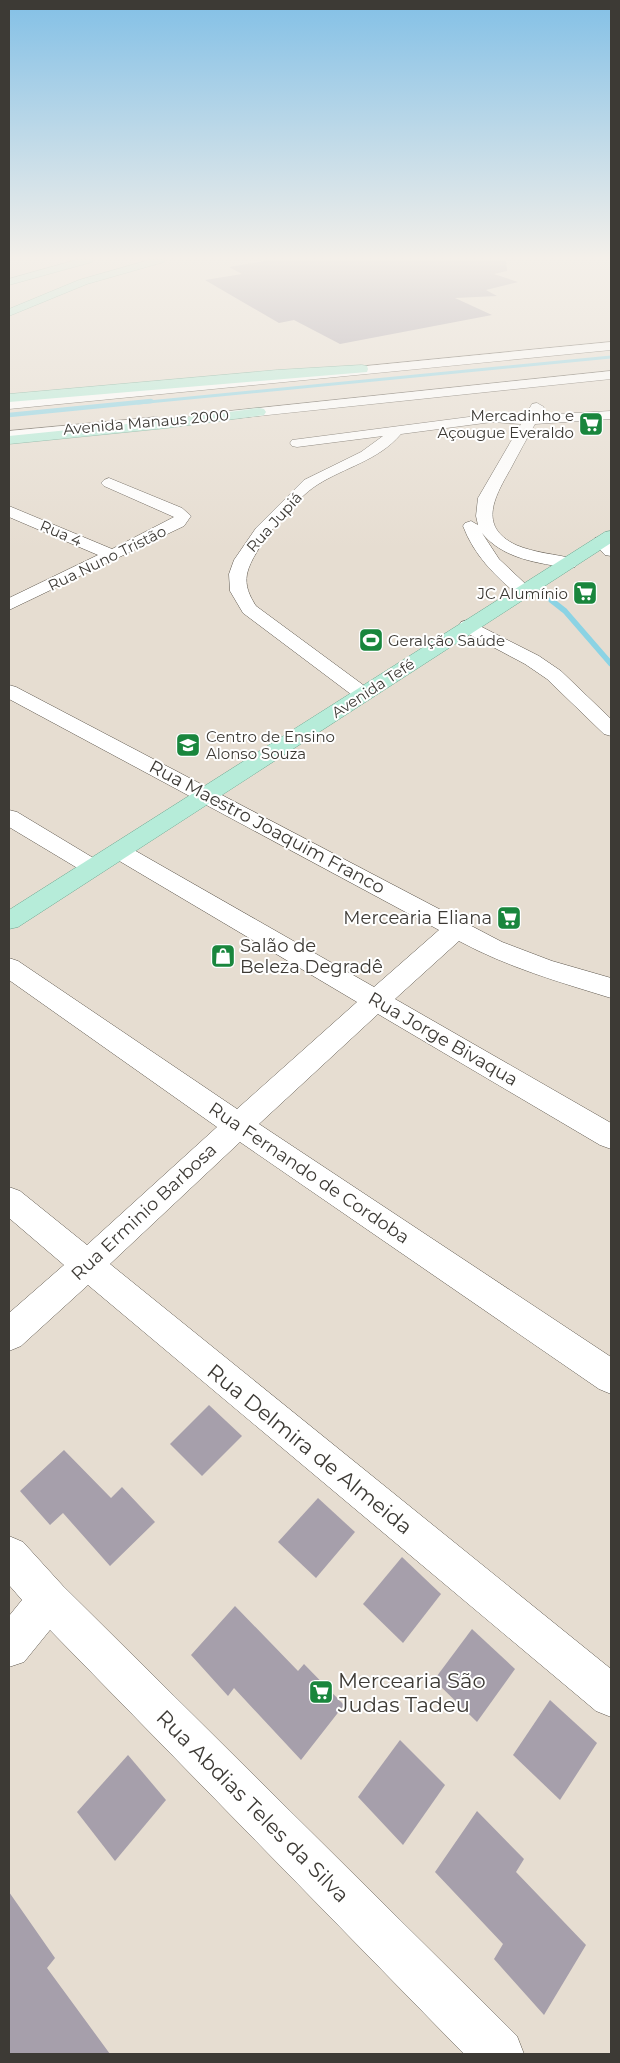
<svg xmlns="http://www.w3.org/2000/svg" width="620" height="2063" viewBox="0 0 620 2063" font-family="Montserrat,sans-serif">
  <rect width="100%" height="100%" fill="#e6ddd1"/>
  <g fill="none" stroke-linecap="round" stroke-linejoin="round">
    <!-- stream-far2 -->
    <path stroke="#8bd3e4" stroke-width="3" d="M138,403L611,357"/>
    <!-- stream-far1 -->
    <path stroke="#8bd3e4" stroke-width="4.5" d="M9,415L151,401"/>
    <!-- stream -->
    <path stroke="#8bd3e4" stroke-width="5.5" d="M551,600L565,611L611,664"/>
  </g>
  <!-- building -->
  <g fill="#a69fab">
    <path d="M271,260H506L507,271L494,274L518,282L486,290L497,296L455,298L492,315L340,344L294,320L279,323L205,280L242,274L229,267Z"/>
    <path d="M209,1405L242,1436L202,1476L170,1444Z"/>
    <path d="M64,1450L111,1498L122,1487L155,1522L110,1566L63,1513L50,1525L20,1491Z"/>
    <path d="M318,1498L355,1532L316,1578L278,1542Z"/>
    <path d="M402,1557L441,1594L403,1643L363,1604Z"/>
    <path d="M235,1606L298,1671L304,1664L344,1705L301,1760L234,1688L228,1696L191,1655Z"/>
    <path d="M472,1629L515,1669L477,1722L434,1680Z"/>
    <path d="M550,1700L597,1743L560,1800L513,1755Z"/>
    <path d="M400,1740L445,1785L403,1845L358,1797Z"/>
    <path d="M128,1755L166,1800L115,1861L77,1812Z"/>
    <path d="M477,1811L524,1859L516,1872L586,1945L544,2015L494,1959L503,1944L435,1872Z"/>
    <path d="M9,1892L55,1958L47,1968L110,2054H9Z"/>
  </g>
  <g fill="none" stroke-linecap="round" stroke-linejoin="round">
    <defs>
      <g id="minor">
        <path d="M611,342V350L9,409V401Z"/>
        <path d="M611,371V379L229,419L222,415L229,411Z"/>
        <path d="M537,403L544,407L539,415L611,411V419L535,424C527,438 519,453 511,468C496,495 476,526 516,545C535,553 555,554 575,559L578,563L575,567L569,568C538,563 503,559 482,533L499,559L533,591L530,595L524,596L518,595C494,575 474,555 463,526L465,523L471,521L478,525L476,516L478,498L521,424L492,422L401,434C378,461 345,467 317,485C296,498 252,549 247,574C245,586 249,595 256,606L370,690L373,694L370,698L363,700L356,698L243,613L230,591L229,574L234,560L256,528L304,480L361,452L383,436L297,447L292,446L290,443L292,440L492,414L525,416L532,404Z"/>
        <path d="M157,417L164,421L162,424L9,439V431Z"/>
        <path d="M109,478L182,508L191,516L184,526L9,610V598L98,555L9,517V506L112,549L174,517L104,486L101,483L104,480Z"/>
        <path d="M601,537L611,542V556L605,555L593,542L595,538Z"/>
        <path d="M468,620L539,656L561,671L611,719V736L604,734L547,679L525,664L461,630L459,626L461,622Z"/>
        <path d="M9,685L16,687L502,942L552,961L611,978V998C559,982 507,967 459,941L395,999L611,1123V1149L600,1145L378,1014L259,1124L611,1357V1394L599,1389L240,1142L110,1264L611,1669V1717L596,1711L88,1285L21,1346L9,1351V1313L64,1265L9,1218V1187L20,1191L87,1245L217,1127L9,980V958L18,961L237,1109L357,1002L111,856L107,851L111,846L119,844L127,846L374,987L439,930L9,699Z"/>
        <path d="M9,810L17,812L100,862L104,867L100,872L92,875L84,872L9,827Z"/>
        <path d="M9,1536L23,1542L63,1586L517,2036L524,2054H464L50,1630L24,1662L9,1667V1616L22,1600L9,1585Z"/>
      </g>
      <g id="major">
        <path d="M76,260H93L92,262L9,285V279Z"/>
        <path d="M149,260H165L164,262L87,284L9,316V309L79,280Z"/>
        <path d="M362,365L367,366L368,369L367,372L9,402V394L277,370Z"/>
        <path d="M259,408L264,409L266,412L264,415L167,428L9,444V436L167,420Z"/>
        <path d="M611,531V543L18,927L9,929V910L605,532Z"/>
      </g>
    </defs>
    <!-- minor casing -->
    <use href="#minor" stroke="#5d564c" stroke-width="1"/>
    <!-- major casing -->
    <use href="#major" stroke="#6ca58f" stroke-width="1"/>
    <!-- minor -->
    <use href="#minor" fill="#fff" fill-rule="evenodd"/>
    <!-- major -->
    <use href="#major" fill="#b6ecd9" fill-rule="evenodd"/>
  </g>
  <!-- sky -->
  <linearGradient id="sky" x2="0" y2="1"><stop stop-color="#83c0e6"/><stop offset="0.47" stop-color="#f4f0ea"/><stop offset="1" stop-color="#f4f0ea" stop-opacity="0"/></linearGradient>
  <rect width="620" height="549" fill="url(#sky)"/>
  <!-- icons -->
  <defs>
    <symbol id="supermarket-square" viewBox="-11 -11 22 22"><rect x="-9" y="-9" width="18" height="18" rx="4" fill="#19863d" stroke="#fff"/><path d="M-6-5.5h2.5l.6 2H6L4.5 2H-2.5L-4.4-4H-6ZM-1.5 3.2a1.3 1.3 0 1 0 .1 0ZM3 3.2a1.3 1.3 0 1 0 .1 0Z" fill="#fff"/></symbol>
    <symbol id="stadium-square" viewBox="-11 -11 22 22"><rect x="-9" y="-9" width="18" height="18" rx="4" fill="#19863d" stroke="#fff"/><path d="M0-5a6.5 5 0 1 0 0 10a6.5 5 0 1 0 0-10ZM-3.5-1.8h7v3.6h-7Z" fill="#fff"/></symbol>
    <symbol id="school-square" viewBox="-11 -11 22 22"><rect x="-9" y="-9" width="18" height="18" rx="4" fill="#19863d" stroke="#fff"/><path d="M0-5L7-2L0 1L-7-2ZM-4 1L0 2.5L4 1V4Q0 6-4 4Z" fill="#fff"/></symbol>
    <symbol id="shop-square" viewBox="-11 -11 22 22"><rect x="-9" y="-9" width="18" height="18" rx="4" fill="#19863d" stroke="#fff"/><path d="M-5-2.5h2.3a2.7 3.5 0 0 1 5.4 0H5L5.5 6h-11ZM-1.5-2.5h3a1.5 2.3 0 0 0-3 0Z" fill="#fff"/></symbol>
  </defs>
  <g fill-rule="evenodd">
    <use href="#supermarket-square" x="577" y="410" width="28" height="28"/>
    <use href="#supermarket-square" x="571" y="579" width="28" height="28"/>
    <use href="#stadium-square" x="357" y="626" width="28" height="28"/>
    <use href="#school-square" x="174" y="731" width="28" height="28"/>
    <use href="#supermarket-square" x="495" y="904" width="28" height="28"/>
    <use href="#shop-square" x="209" y="942" width="28" height="28"/>
    <use href="#supermarket-square" x="307" y="1678" width="28" height="28"/>
  </g>
  <g text-anchor="middle" dominant-baseline="central" stroke-width="4" stroke-linejoin="round" paint-order="stroke">
    <!-- far-poi labels -->
    <g font-size="15" fill="#3d3a35" stroke="#fff" text-anchor="end">
      <text x="574" y="415">Mercadinho e<tspan x="574" dy="17">Açougue Everaldo</tspan></text>
      <text x="568" y="593">JC Alumínio</text>
      <text x="388" y="640" text-anchor="start">Geralção Saúde</text>
      <text x="206" y="736" text-anchor="start">Centro de Ensino<tspan x="206" dy="17">Alonso Souza</tspan></text>
    </g>
    <!-- far-street labels -->
    <g font-size="15" fill="#3d3a35" stroke="#fff">
      <text transform="translate(146 422) rotate(-5)">Avenida Manaus 2000</text>
      <text transform="translate(274 522) rotate(-48)">Rua Jupiá</text>
      <text transform="translate(61 533) rotate(23)">Rua 4</text>
      <text transform="translate(107 558) rotate(-26)">Rua Nuno Tristão</text>
      <text transform="translate(373 688) rotate(-33)">Avenida Tefé</text>
    </g>
    <!-- street labels -->
    <g font-size="18" fill="#3d3a35" stroke="#fff">
      <text transform="translate(267 827) rotate(28)">Rua Maestro Joaquim Franco</text>
      <text transform="translate(443 1039) rotate(30)">Rua Jorge Bivaqua</text>
      <text transform="translate(309 1173) rotate(34)">Rua Fernando de Cordoba</text>
      <text transform="translate(144 1212) rotate(-43)">Rua Erminio Barbosa</text>
    </g>
    <!-- poi labels -->
    <g font-size="18" fill="#3d3a35" stroke="#fff" text-anchor="end">
      <text x="492" y="918">Mercearia Eliana</text>
      <text x="240" y="946" text-anchor="start">Salão de<tspan x="240" dy="21">Beleza Degradê</tspan></text>
    </g>
    <!-- near-street labels -->
    <g font-size="21" fill="#3d3a35" stroke="#fff">
      <text transform="translate(310 1449) rotate(39)">Rua Delmira de Almeida</text>
      <text transform="translate(253 1806) rotate(45)">Rua Abdias Teles da Silva</text>
    </g>
    <!-- near-poi labels -->
    <g font-size="21" fill="#3d3a35" stroke="#fff" text-anchor="start">
      <text x="338" y="1680">Mercearia São<tspan x="338" dy="24">Judas Tadeu</tspan></text>
    </g>
  </g>
  <!-- border -->
  <rect width="620" height="2063" fill="none" stroke="#3d3a35" stroke-width="20"/>
</svg>
